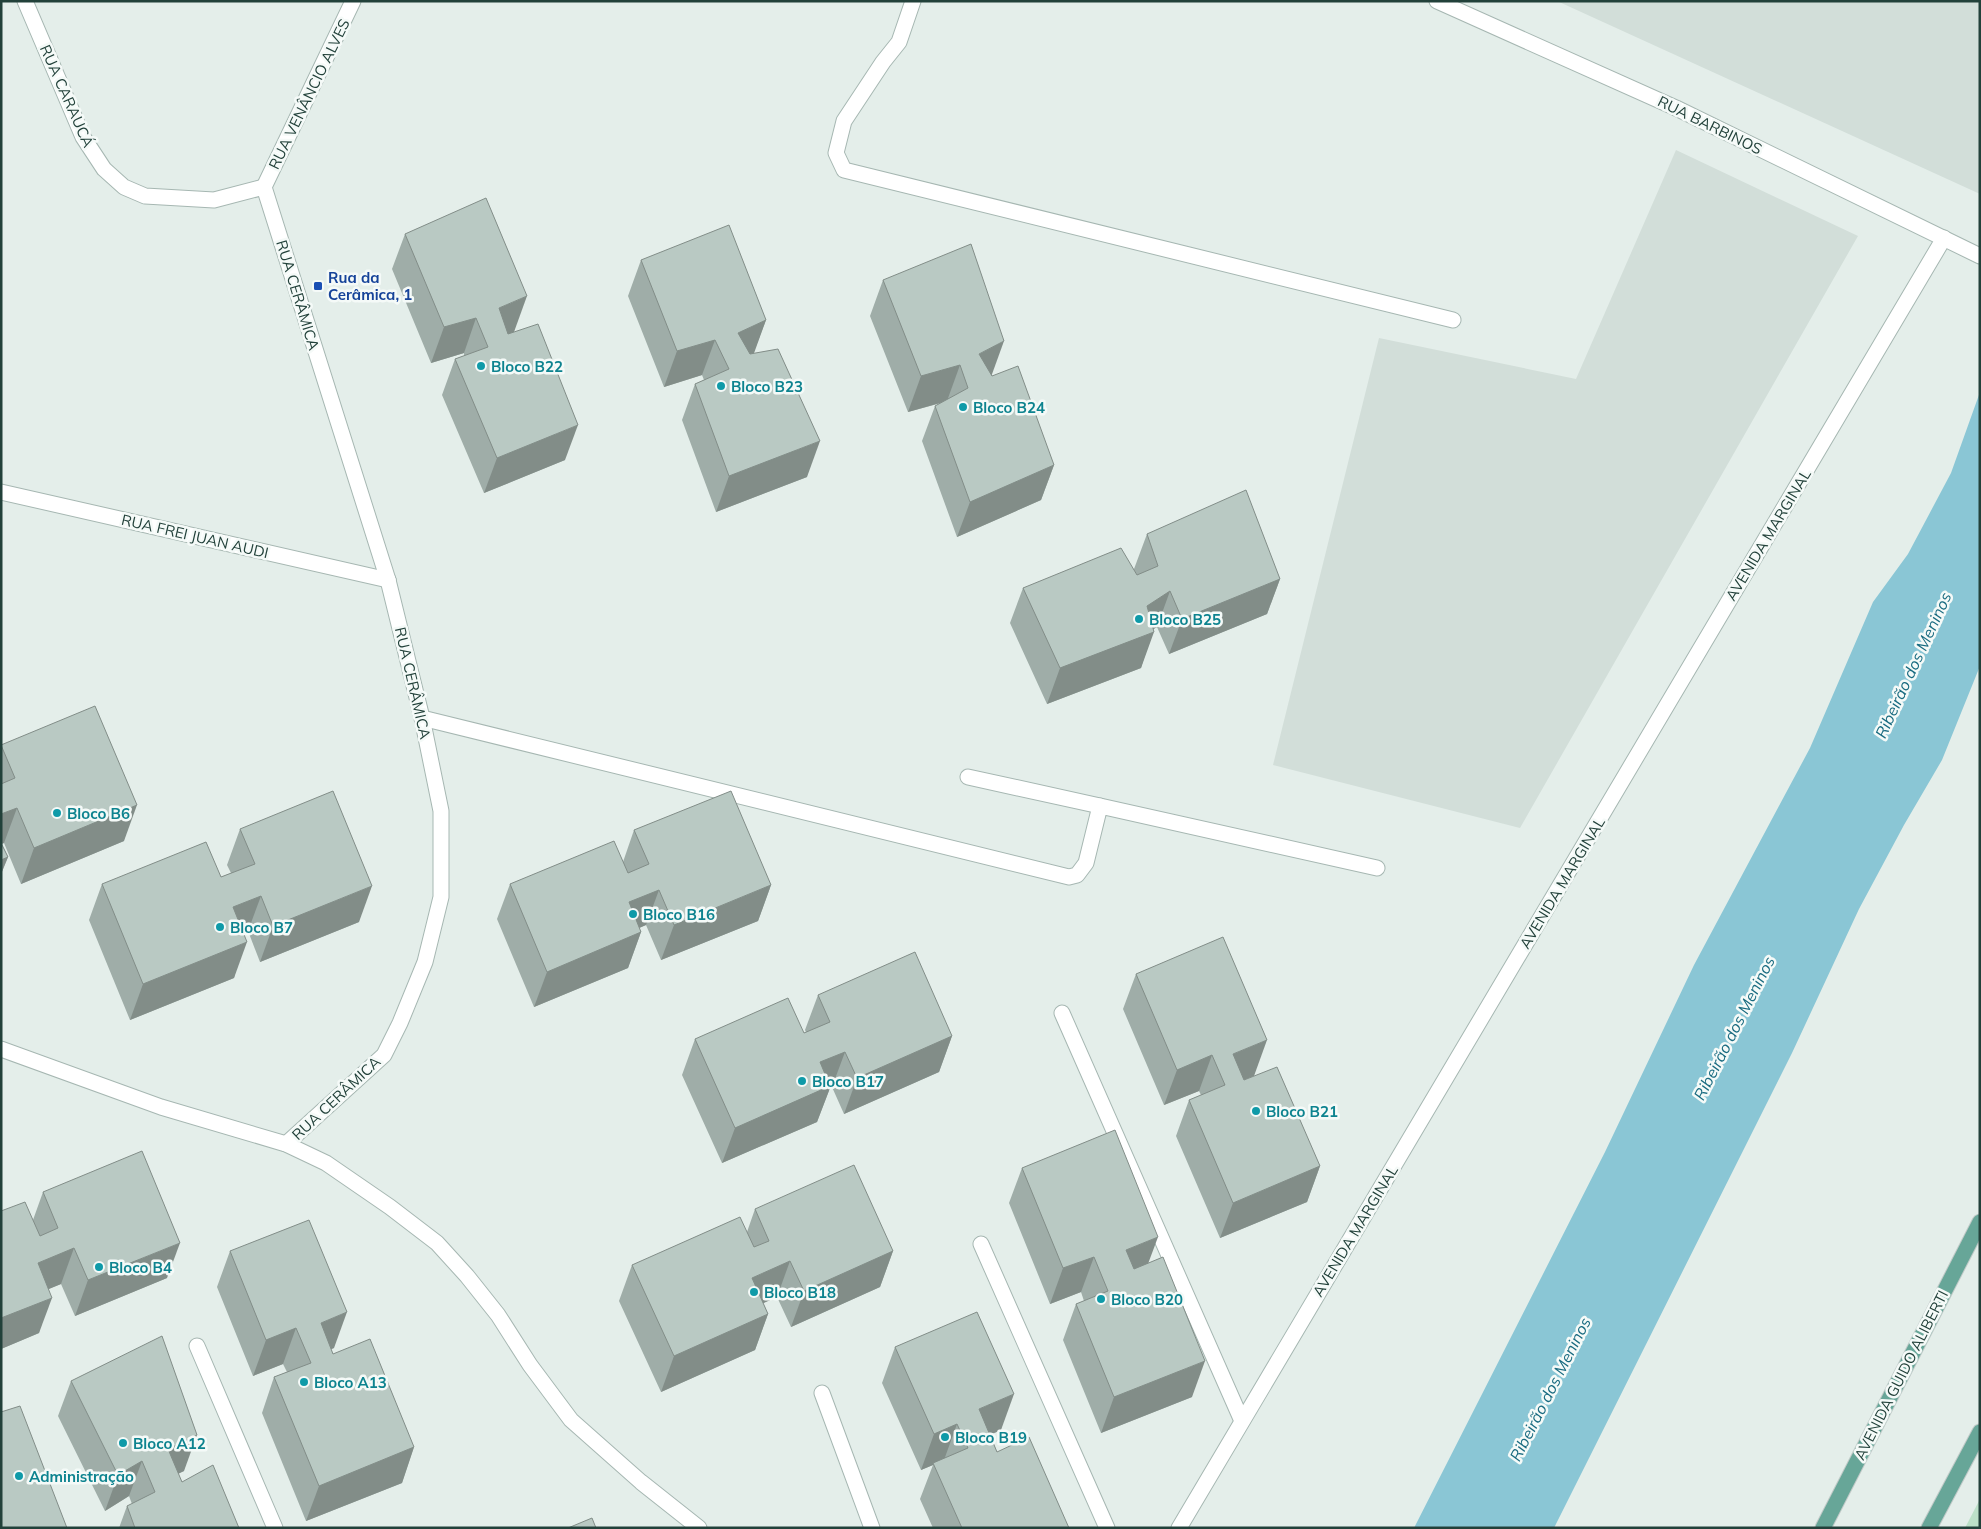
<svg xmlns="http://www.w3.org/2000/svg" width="1981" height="1529" viewBox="0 0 1981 1529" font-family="Mulish,sans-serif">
  <rect width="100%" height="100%" fill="#e4eeea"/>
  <!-- built -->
  <g fill="#d2ded9">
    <path d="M1557,1H1980V194Z"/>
    <path d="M1676,150L1858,236L1520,828L1273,765L1379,338L1576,379Z"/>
  </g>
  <!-- green -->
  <path fill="#bce0c8" d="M1980,1499V1528H1965Z"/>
  <!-- water -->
  <path fill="#8ac6d5" d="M1980,392V666L1942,760L1904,825L1859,909L1792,1053L1554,1528H1414L1605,1152L1694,965L1810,748L1873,602L1908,554L1951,473Z"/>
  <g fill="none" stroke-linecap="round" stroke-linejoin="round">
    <defs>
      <g id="service">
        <path d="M913,1L899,42L883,62L844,121L836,153L844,170L1453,320"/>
        <path d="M422,718L1069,877L1077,875L1086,863L1100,806L1377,868"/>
        <path d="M968,777L1100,806"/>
        <path d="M1062,1013L1242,1421"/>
        <path d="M981,1244L1107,1528"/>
        <path d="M197,1346L275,1528"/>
        <path d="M822,1393L872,1528"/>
      </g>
      <g id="minor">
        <path d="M1,1049L161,1107L286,1144L326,1163L390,1207L437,1243L467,1276L498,1315L530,1365L571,1420L641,1482L699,1528"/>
        <path d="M286,1144L384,1055L400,1023L425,962L441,897V811L422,718L388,580"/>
        <path d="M1179,1528L1944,238"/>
      </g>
      <g id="tertiary">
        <path d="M25,1L83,137L104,169L124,187L145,196L214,200L264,187"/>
        <path d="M1437,1L1676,108L1980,256"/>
        <path d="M264,187L388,580"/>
        <path d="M264,187L353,1"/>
        <path d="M1,492L388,580"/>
      </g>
      <g id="primary">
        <path d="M1823,1528L1980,1222"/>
        <path d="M1929,1528L1980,1432"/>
      </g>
    </defs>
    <!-- service casing -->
    <use href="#service" stroke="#a6b7b2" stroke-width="17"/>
    <!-- minor casing -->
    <use href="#minor" stroke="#a6b7b2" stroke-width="17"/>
    <!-- tertiary casing -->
    <use href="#tertiary" stroke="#a6b7b2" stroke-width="17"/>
    <!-- primary casing -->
    <use href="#primary" stroke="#c1cac8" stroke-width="17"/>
    <!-- service -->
    <use href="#service" stroke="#fff" stroke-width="15"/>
    <!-- minor -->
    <use href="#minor" stroke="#fff" stroke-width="15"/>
    <!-- tertiary -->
    <use href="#tertiary" stroke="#fff" stroke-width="15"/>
    <!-- primary -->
    <use href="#primary" stroke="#67a698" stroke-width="15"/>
  </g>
  <!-- wall -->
  <g fill="#9fada8">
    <path d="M405,234L514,332L565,460L484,493L442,395L455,359L464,356V353L431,363L392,269Z"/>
    <path d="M641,260L766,320L753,354L807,477L716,512L682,420L695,384L704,380L702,375L664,387L628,296Z"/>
    <path d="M883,280L992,376L1054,465L1041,500L957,537L922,441L935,406L941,403L908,412L870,316Z"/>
    <path d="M1147,534L1280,579L1267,614L1169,654L1157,627L1153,629L1141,668L1047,704L1010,623L1023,588L1134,569Z"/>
    <path d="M1,745L124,841L21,884L4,843L2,844L8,857L1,874Z"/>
    <path d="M240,829L359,922L260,962L248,931L244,933L234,978L130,1020L89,920L102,884L221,877L231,873L227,865Z"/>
    <path d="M634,830L771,885L758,921L661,960L646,925L639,928L641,932L628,968L534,1007L497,919L510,884L623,862Z"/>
    <path d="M1136,974L1254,1076L1244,1080L1320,1166L1307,1202L1220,1238L1176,1136L1189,1100L1201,1095L1199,1091L1164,1105L1123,1009Z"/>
    <path d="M818,995L952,1036L939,1072L844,1114L832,1087L830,1088L817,1122L722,1163L682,1075L695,1039L804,1033L806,1032L805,1030Z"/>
    <path d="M1022,1168L1149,1263L1192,1397L1101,1433L1063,1340L1076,1304L1084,1301L1081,1292L1050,1304L1009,1203Z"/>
    <path d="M43,1192L167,1278L75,1316L61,1284L48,1289L39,1333L1,1349V1211L33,1220Z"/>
    <path d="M755,1209L893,1251L880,1287L791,1327L777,1297L763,1303L768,1314L755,1350L661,1392L619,1301L632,1265L747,1232Z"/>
    <path d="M230,1251L334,1348L331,1349L333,1354L414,1447L402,1483L306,1521L262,1413L274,1377L287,1372L283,1364L253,1376L217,1287Z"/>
    <path d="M895,1347L1001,1430L990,1435L997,1452L1069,1528H933L920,1499L933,1465L921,1470L882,1383Z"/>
    <path d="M71,1381L184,1471L178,1474L182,1482L239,1528H119L127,1506L132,1504L129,1496L105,1511L58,1416Z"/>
  </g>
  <!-- shaded-wall -->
  <g fill="#828d88">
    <path d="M527,296L514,332L486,343L499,308Z"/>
    <path d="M476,318L464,353L431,363L444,327Z"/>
    <path d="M766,320L753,356L728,367L738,333Z"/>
    <path d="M715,340L702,375L664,387L677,351Z"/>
    <path d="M1004,341L991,377L979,354Z"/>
    <path d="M960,365L947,401L908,412L921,376Z"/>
    <path d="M578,425L565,460L484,493L497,458Z"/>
    <path d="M820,441L807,477L716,512L729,476Z"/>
    <path d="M1054,465L1041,500L957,537L970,502Z"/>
    <path d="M1280,579L1267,614L1169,654L1182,619Z"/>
    <path d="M1170,591L1157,627L1139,638L1154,632L1141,668L1047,704L1060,668L1147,606Z"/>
    <path d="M137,805L124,841L21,884L34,848Z"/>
    <path d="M17,808L4,843L1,844V814Z"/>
    <path d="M8,857L1,874V860Z"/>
    <path d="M771,885L758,921L661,960L674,925Z"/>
    <path d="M372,886L359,922L260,962L273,926Z"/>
    <path d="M659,890L646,925L616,938L629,902Z"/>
    <path d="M261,896L248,931L220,943L233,907Z"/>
    <path d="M641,932L628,968L534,1007L547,972Z"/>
    <path d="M247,942L234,978L130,1020L143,984Z"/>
    <path d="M952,1036L939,1072L844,1114L857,1078Z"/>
    <path d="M1267,1040L1254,1076L1223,1088L1233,1054Z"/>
    <path d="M845,1052L832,1087L830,1088L817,1122L722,1163L735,1128L820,1062Z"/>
    <path d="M1212,1055L1199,1091L1164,1105L1177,1070Z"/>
    <path d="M1320,1166L1307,1202L1220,1238L1233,1203Z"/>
    <path d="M1158,1237L1145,1272L1113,1286L1126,1250Z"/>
    <path d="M180,1243L167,1278L75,1316L88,1280Z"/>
    <path d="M74,1248L61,1284L25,1299L38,1263Z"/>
    <path d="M893,1251L880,1287L791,1327L804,1291Z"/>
    <path d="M1094,1257L1081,1292L1050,1304L1063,1268Z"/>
    <path d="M790,1261L777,1297L739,1314L752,1278Z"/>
    <path d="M52,1298L39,1333L1,1349V1318Z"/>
    <path d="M347,1312L334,1348L309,1358L321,1323Z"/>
    <path d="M768,1314L755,1350L661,1392L674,1356Z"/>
    <path d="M296,1328L283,1364L253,1376L266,1340Z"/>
    <path d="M1205,1361L1192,1397L1101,1433L1114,1397Z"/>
    <path d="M1014,1394L1001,1430L966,1445L979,1409Z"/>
    <path d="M957,1424L944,1460L933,1463V1465L921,1470L934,1434Z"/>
    <path d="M197,1435L184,1471L155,1484L168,1449Z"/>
    <path d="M414,1447L402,1483L306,1521L319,1486Z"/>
    <path d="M142,1461L129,1496L105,1511L118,1475Z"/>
  </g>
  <!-- building -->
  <g fill="#b9c9c3" stroke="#828d88">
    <path d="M486,198L527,296L499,308L508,334L538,324L578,425L497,458L455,359L488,347L476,318L444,327L405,234Z"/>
    <path d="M729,225L766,320L738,333L750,354L778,349L820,441L729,476L695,384L729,369L715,340L677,351L641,260Z"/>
    <path d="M971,244L1004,341L979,354L992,376L1018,366L1054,465L970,502L935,406L968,388L960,365L921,376L883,280Z"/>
    <path d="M1246,490L1280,579L1182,619L1170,591L1147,606L1154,632L1060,668L1023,588L1121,548L1137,575L1158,566L1147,534Z"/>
    <path d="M95,706L137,805L34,848L17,808L1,814V784L15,778L1,745Z"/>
    <path d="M333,791L372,886L273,926L261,896L233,907L247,942L143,984L102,884L206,842L221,877L255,864L240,829Z"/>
    <path d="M731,791L771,885L674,925L659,890L629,902L641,932L547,972L510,884L614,841L628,873L649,864L634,830Z"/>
    <path d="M1,843L8,857L1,860Z"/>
    <path d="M1223,937L1267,1040L1233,1054L1244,1080L1277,1067L1320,1166L1233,1203L1189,1100L1225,1085L1212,1055L1177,1070L1136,974Z"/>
    <path d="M915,952L952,1036L857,1078L845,1052L820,1062L830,1086L735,1128L695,1039L788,998L804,1033L830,1022L818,995Z"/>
    <path d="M1115,1130L1158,1237L1126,1250L1134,1269L1163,1257L1205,1361L1114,1397L1076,1304L1108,1291L1094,1257L1063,1268L1022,1168Z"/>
    <path d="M142,1151L180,1243L88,1280L74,1248L38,1263L52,1298L1,1318V1211L25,1202L40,1236L58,1228L43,1192Z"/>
    <path d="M854,1165L893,1251L804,1291L790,1261L752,1278L768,1314L674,1356L632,1265L740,1217L754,1247L769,1241L755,1209Z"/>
    <path d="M309,1220L347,1312L321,1323L333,1354L370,1339L414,1447L319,1486L274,1377L311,1363L296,1328L266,1340L230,1251Z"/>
    <path d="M977,1312L1014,1394L979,1409L997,1452L1029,1437L1069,1528H962L933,1463L968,1448L957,1424L934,1434L895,1347Z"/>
    <path d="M162,1336L197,1435L168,1449L182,1482L213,1465L239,1528H135L127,1506L155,1492L142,1461L118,1475L71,1381Z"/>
    <path d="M20,1406L67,1528H1V1412Z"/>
    <path d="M592,1518L596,1528H568Z"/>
  </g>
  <!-- markers -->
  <rect fill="#1a4fb4" stroke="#f5faf8" stroke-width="2" x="313" y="281" width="10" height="10" rx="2.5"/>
  <g fill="#0f9aa8" stroke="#f5faf8" stroke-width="2">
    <circle cx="481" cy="366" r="5"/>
    <circle cx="721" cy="386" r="5"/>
    <circle cx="963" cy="407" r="5"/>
    <circle cx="1139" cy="619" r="5"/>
    <circle cx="57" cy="813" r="5"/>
    <circle cx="633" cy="914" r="5"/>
    <circle cx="220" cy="927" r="5"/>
    <circle cx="802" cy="1081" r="5"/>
    <circle cx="1256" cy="1111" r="5"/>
    <circle cx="99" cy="1267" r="5"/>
    <circle cx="754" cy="1292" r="5"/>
    <circle cx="1101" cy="1299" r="5"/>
    <circle cx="304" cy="1382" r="5"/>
    <circle cx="945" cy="1437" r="5"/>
    <circle cx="123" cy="1443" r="5"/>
    <circle cx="19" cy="1476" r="5"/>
  </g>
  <g text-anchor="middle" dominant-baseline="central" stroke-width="5" stroke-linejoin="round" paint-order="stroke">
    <!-- street labels -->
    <g font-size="15" fill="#22413a" stroke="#f5faf8">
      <text transform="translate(309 94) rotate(-64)">RUA VENÂNCIO ALVES</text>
      <text transform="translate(67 96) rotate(66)">RUA CARAUCÁ</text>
      <text transform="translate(1710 125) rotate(26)">RUA BARBINOS</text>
      <text transform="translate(298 295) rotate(73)">RUA CERÂMICA</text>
      <text transform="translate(1768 535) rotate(-59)">AVENIDA MARGINAL</text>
      <text transform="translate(195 536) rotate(13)">RUA FREI JUAN AUDI</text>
      <text transform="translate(413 683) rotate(77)">RUA CERÂMICA</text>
      <text transform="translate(1562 883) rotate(-59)">AVENIDA MARGINAL</text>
      <text transform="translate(336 1098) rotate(-43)">RUA CERÂMICA</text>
      <text transform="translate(1355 1231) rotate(-59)">AVENIDA MARGINAL</text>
      <text transform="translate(1901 1375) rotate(-63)">AVENIDA GUIDO ALIBERTI</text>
    </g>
    <!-- transit labels -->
    <g font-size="15" font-weight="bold" fill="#164399" stroke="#f5faf8" text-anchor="start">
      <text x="328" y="277">Rua da<tspan x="328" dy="17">Cerâmica, 1</tspan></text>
    </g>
    <!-- culture labels -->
    <g font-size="15" font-weight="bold" fill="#0d838f" stroke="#f5faf8" text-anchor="start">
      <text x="491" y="366">Bloco B22</text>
      <text x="731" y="386">Bloco B23</text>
      <text x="973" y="407">Bloco B24</text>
      <text x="1149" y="619">Bloco B25</text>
      <text x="67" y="813">Bloco B6</text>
      <text x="643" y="914">Bloco B16</text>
      <text x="230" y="927">Bloco B7</text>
      <text x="812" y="1081">Bloco B17</text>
      <text x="1266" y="1111">Bloco B21</text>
      <text x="109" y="1267">Bloco B4</text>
      <text x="764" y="1292">Bloco B18</text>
      <text x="1111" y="1299">Bloco B20</text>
      <text x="314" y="1382">Bloco A13</text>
      <text x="955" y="1437">Bloco B19</text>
      <text x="133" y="1443">Bloco A12</text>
      <text x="29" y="1476">Administração</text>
    </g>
    <!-- water labels -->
    <g font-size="16" font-style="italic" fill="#196b80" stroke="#f5faf8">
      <text transform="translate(1913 665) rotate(-65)">Ribeirão dos Meninos</text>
      <text transform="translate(1734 1028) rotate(-63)">Ribeirão dos Meninos</text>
      <text transform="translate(1550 1389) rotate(-63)">Ribeirão dos Meninos</text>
    </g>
  </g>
  <!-- border -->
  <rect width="1981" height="1529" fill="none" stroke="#22413a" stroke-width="5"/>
</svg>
